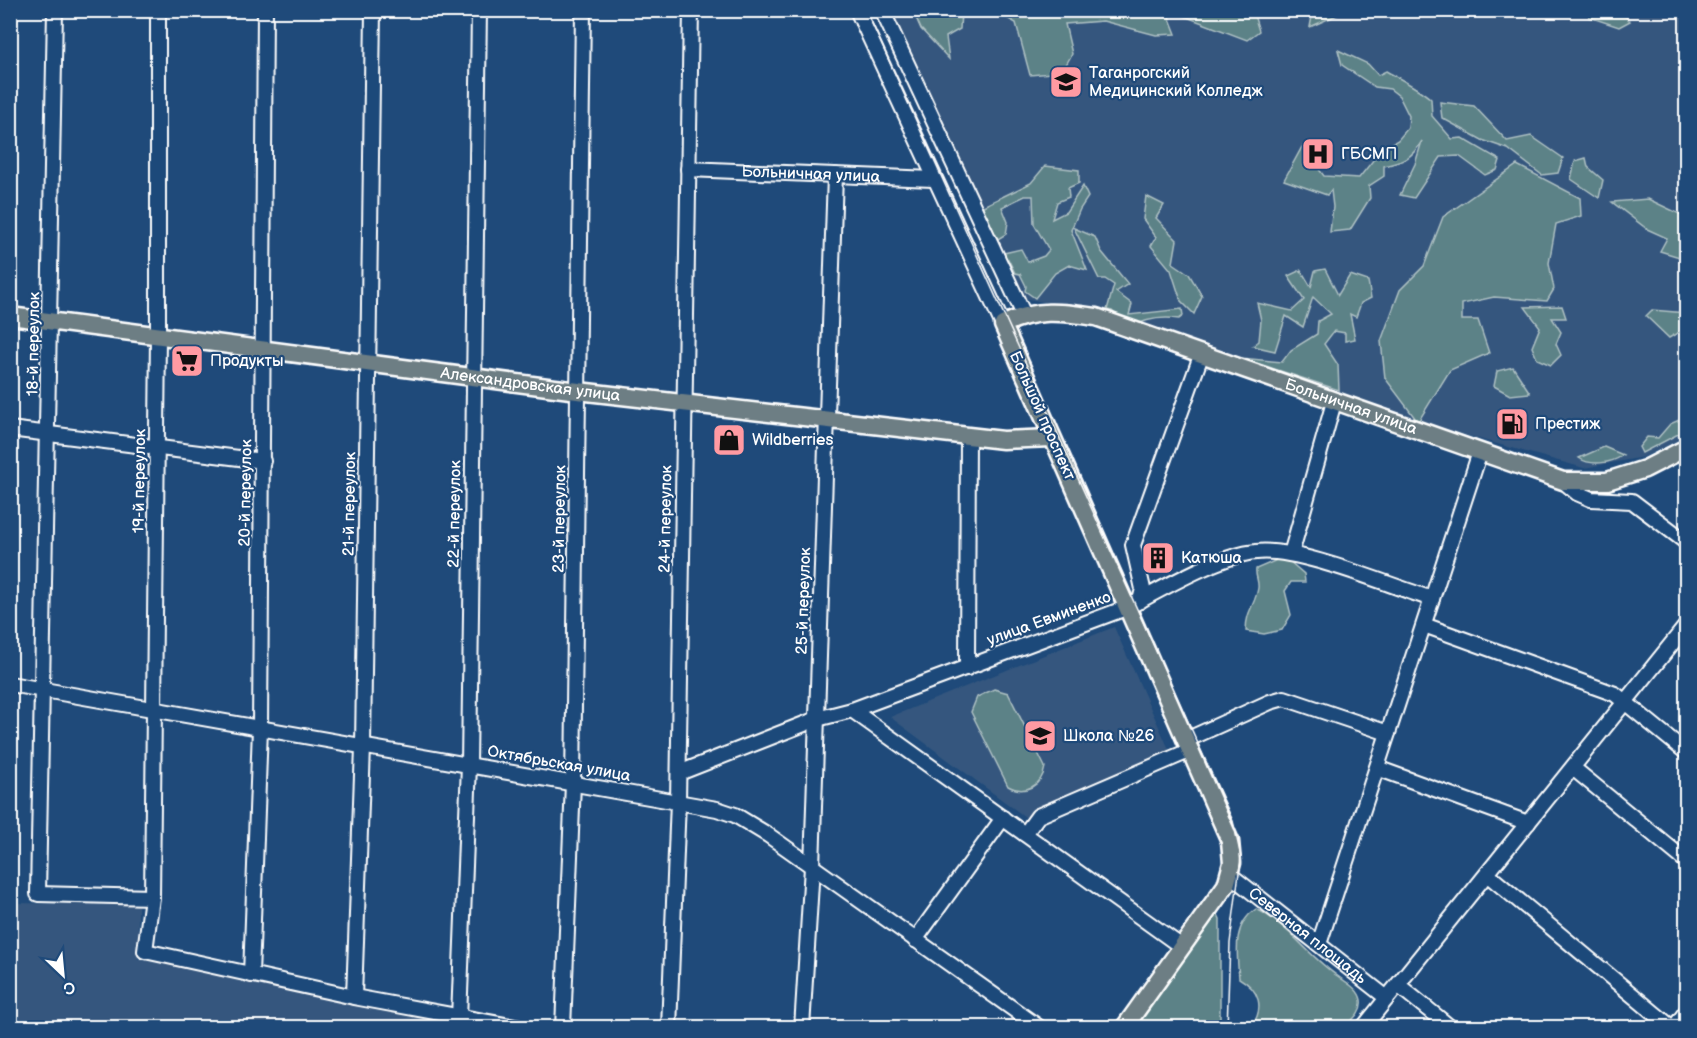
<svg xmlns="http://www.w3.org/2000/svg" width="1697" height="1038" viewBox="0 0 1697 1038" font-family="'Balsamiq Sans',sans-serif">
  <rect width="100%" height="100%" fill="#1f4a7a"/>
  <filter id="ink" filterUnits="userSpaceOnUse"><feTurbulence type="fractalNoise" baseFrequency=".0167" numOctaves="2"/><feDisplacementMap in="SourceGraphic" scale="12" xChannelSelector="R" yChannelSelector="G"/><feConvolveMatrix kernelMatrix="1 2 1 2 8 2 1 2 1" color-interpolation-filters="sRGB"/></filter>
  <g filter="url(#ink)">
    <!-- built -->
    <g fill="#35577e">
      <path d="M882,11H1686V436L1643,457L1584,468L1418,422L1094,311L1017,297Z"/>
      <path d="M1114,627L1172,756L1028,819L890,717Z"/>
      <path d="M11,903L138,905V959L494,1027L11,1028Z"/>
    </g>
    <!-- green -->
    <g fill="#5c8287" stroke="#aec0c3" stroke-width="1.5">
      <path d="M913,11H961L960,29L946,37L949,59L921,29Z"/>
      <path d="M994,11H1167L1176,34L1156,35L1103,21L1065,24L1072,54L1062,72L1030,75L1016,23Z"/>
      <path d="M1171,11L1243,10L1254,15L1259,31L1247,40Z"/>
      <path d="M1313,11V10L1346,11L1310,27Z"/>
      <path d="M1589,11H1620L1630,21L1619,27L1589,17Z"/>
      <path d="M1338,50L1368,64L1378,75L1386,71C1400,79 1420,89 1431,99L1432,116L1452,139L1462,138L1500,160L1497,170L1485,175L1459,156L1441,157L1414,198L1400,195L1415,164L1422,141C1412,158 1403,162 1384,166V176L1369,186L1370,198L1350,230L1330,232L1333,207L1331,190L1327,195L1284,180L1302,147L1324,176L1359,178L1382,149L1398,140L1408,128L1409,116L1399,96L1390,89L1375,87L1342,65Z"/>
      <path d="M1440,102L1474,106L1507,141L1531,136L1563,158L1558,173L1542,175L1508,149L1482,140L1442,118Z"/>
      <path d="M1586,158L1588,167L1603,180L1599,198L1571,179L1575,161Z"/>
      <path d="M1517,165L1580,198L1581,216L1556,224L1549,263L1554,289L1547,301L1494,297L1462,304V320H1478L1489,353L1450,370L1418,422L1385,378L1381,341L1400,290L1424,266L1443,217Z"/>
      <path d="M1045,166L1079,170V183L1068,188L1069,197L1057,202L1052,219L1066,212L1083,186L1088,197L1080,209L1071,230L1087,270L1069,265L1055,273L1035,298L1025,291L1026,286L1020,274L1015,273L1008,259L1004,265L1001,257L1004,253L1021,249L1028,262L1044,256L1049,250L1034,224L1033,196H1025L1002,207L1008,222L1006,234L993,242L989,219L977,209L1031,183Z"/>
      <path d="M1146,196L1164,205L1156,218L1177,240L1173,263L1189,274L1202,296L1194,314L1181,301L1171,270L1151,246L1156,237L1143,219Z"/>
      <path d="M1648,199L1686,217V259L1660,251L1667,238L1647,229L1612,202Z"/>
      <path d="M1074,228L1095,237L1101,251L1128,284L1116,292L1132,304L1129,315L1182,309L1183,316L1179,319C1160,316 1145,319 1129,328L1112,311L1107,310L1114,285L1105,279H1099Z"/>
      <path d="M1325,269L1338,295L1350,275L1368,281L1371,298L1361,303L1356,317L1350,314L1355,339L1345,341V333L1334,331L1324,344L1338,365L1339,390L1241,358L1282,362L1291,350L1317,334L1318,321L1331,314L1313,297L1303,327L1286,316L1275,351L1253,346L1259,341L1261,320L1257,303L1292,311L1304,300L1288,276L1301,270L1311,287L1315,271Z"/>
      <path d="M1562,306L1566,318H1552L1561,332L1556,344L1561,355L1551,365L1537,359L1532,347L1540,327L1525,307Z"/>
      <path d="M1652,310L1686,313V328L1669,338L1646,316Z"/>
      <path d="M1513,367L1530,393L1510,395L1494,386L1497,371Z"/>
      <path d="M1686,417V430L1642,453L1639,447L1647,437L1658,438L1670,424Z"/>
      <path d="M1604,447L1623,455C1611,464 1590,466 1579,458Z"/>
      <path d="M1277,560L1289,561L1304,574L1305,582H1291L1285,591L1291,615L1282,630L1264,634L1246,631C1246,610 1255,606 1258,588C1259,581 1255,576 1256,569Z"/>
      <path d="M994,689L1008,693L1045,767C1042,786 1025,795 1008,786L971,712L977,697Z"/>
      <path d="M1256,909C1288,924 1309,957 1339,977C1347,983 1359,989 1361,1000C1363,1012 1352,1020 1345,1027H1251C1265,1008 1260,990 1239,978C1237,953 1232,925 1256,909Z"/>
      <path d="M1216,910L1220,919V1027L1129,1028Z"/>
    </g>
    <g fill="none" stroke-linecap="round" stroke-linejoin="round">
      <defs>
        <g id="minor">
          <path d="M55,10L38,894L152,897"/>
          <path d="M158,10V336L152,897L145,951L354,997L521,1028"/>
          <path d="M857,10L1003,325"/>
          <path d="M882,10L1024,315"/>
          <path id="s1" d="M688,169L933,179"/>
          <path d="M10,429L263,461"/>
          <path d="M1563,481L1577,493L1591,499L1632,501L1686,542"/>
          <path d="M1291,554L1334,402"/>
          <path d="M1140,601L1143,589L1133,545L1202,353"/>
          <path d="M1424,625L1615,694L1686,752"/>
          <path d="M967,668L968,436"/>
          <path d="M10,684L717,809L735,815L768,835L1040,1028"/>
          <path d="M852,710L1182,947"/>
          <path d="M1186,740L1270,702L1284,698L1388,733"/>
          <path d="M1377,768L1528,823"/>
          <path d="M1573,768L1686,861"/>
          <path d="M679,773L817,719L852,710L1126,608C1160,590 1219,555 1256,552C1299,547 1388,585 1432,599"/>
          <path d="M1025,834L1038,816L1191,750"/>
          <path id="s2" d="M1229,874L1387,998"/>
          <path d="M1487,874L1672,1028"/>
          <path d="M915,940L1003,818"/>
          <path d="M1319,944L1480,452"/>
          <path d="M251,975L260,728L265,10"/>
          <path d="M1398,985L1451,1028"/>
          <path d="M354,997L363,747L373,10"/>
          <path d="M459,1018L469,765L479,10"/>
          <path d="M563,1028L573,783L583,10"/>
          <path d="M669,1028L678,801L691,10"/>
          <path d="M802,1028L812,867L835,175"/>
          <path d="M1363,1028L1686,626"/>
          <path d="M1674,1028L1686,1012"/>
        </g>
        <g id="major">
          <path id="s3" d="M10,316L578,391L1003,440L1052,438"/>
          <path id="s4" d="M1124,1028L1226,885L1232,863L1230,841L1003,325C1034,308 1062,312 1096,317L1563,481H1607L1645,469L1686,448"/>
        </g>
      </defs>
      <!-- minor casing -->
      <use href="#minor" stroke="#fff" stroke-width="18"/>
      <!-- major casing -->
      <use href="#major" stroke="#fff" stroke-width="21"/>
      <!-- minor -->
      <use href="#minor" stroke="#1f4a7a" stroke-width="14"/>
      <!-- major -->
      <use href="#major" stroke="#6d7e84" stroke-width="16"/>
      <!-- tram -->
      <path stroke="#fff" stroke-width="1.5" d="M866,10L1233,821L1241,857L1230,943L1227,1028"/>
    </g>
  </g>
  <!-- icons -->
  <defs>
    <symbol id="university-square" viewBox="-11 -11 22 22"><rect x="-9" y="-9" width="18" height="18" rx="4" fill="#ff9aa2" stroke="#1f4a7a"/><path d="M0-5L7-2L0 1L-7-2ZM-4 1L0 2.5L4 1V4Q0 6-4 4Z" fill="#111"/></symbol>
    <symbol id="hospital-square" viewBox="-11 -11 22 22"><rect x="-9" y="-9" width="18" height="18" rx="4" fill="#ff9aa2" stroke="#1f4a7a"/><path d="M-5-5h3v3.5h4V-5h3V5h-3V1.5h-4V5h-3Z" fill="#111"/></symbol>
    <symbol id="supermarket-square" viewBox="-11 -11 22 22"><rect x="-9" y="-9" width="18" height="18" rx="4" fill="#ff9aa2" stroke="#1f4a7a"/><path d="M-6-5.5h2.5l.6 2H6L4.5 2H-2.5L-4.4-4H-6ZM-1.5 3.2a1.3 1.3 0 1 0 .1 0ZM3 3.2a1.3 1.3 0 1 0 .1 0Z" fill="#111"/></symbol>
    <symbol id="fuel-square" viewBox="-11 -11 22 22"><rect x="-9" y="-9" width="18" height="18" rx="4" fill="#ff9aa2" stroke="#1f4a7a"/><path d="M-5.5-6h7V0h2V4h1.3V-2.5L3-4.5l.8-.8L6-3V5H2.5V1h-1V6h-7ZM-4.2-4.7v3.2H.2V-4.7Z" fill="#111"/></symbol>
    <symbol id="shop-square" viewBox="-11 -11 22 22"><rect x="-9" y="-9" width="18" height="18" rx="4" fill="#ff9aa2" stroke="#1f4a7a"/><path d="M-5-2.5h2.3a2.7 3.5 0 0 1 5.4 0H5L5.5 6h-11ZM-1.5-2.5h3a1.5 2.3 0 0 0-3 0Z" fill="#111"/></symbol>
    <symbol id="building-square" viewBox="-11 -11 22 22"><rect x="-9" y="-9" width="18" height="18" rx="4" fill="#ff9aa2" stroke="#1f4a7a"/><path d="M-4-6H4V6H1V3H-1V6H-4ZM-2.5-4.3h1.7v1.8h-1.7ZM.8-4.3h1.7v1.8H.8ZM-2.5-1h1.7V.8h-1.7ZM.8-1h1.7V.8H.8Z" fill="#111"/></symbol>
    <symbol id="school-square" viewBox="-11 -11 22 22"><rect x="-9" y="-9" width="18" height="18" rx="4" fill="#ff9aa2" stroke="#1f4a7a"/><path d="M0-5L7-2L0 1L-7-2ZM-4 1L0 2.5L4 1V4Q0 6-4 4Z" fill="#111"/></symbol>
  </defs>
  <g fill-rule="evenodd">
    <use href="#university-square" x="1047" y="63" width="38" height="38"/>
    <use href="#hospital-square" x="1299" y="135" width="38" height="38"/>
    <use href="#supermarket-square" x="168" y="342" width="38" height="38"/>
    <use href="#fuel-square" x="1493" y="405" width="38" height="38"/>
    <use href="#shop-square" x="710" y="421" width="38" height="38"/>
    <use href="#building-square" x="1139" y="539" width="38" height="38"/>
    <use href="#school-square" x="1021" y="717" width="38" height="38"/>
  </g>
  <g text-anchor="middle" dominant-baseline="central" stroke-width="4.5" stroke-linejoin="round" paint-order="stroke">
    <!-- poi labels -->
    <g font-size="16" fill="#fff" stroke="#1f4a7a" text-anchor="start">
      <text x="1089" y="73">Таганрогский<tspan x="1089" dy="18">Медицинский Колледж</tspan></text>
      <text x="1341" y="154">ГБСМП</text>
      <text x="210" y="361">Продукты</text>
      <text x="1535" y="424">Престиж</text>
      <text x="752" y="440">Wildberries</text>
      <text x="1181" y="558">Катюша</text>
      <text x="1063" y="736">Школа №26</text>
    </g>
    <!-- street labels -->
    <g font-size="16" fill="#fff" stroke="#1f4a7a">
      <text stroke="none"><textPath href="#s1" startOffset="123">Больничная улица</textPath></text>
      <text transform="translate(34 344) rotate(-89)">18-й переулок</text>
      <text stroke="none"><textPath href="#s3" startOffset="525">Александровская улица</textPath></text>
      <text stroke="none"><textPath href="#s4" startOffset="1150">Больничная улица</textPath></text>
      <text transform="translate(1042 416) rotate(66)">Большой проспект</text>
      <text transform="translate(140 481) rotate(-89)">19-й переулок</text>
      <text transform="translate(246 493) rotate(-89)">20-й переулок</text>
      <text transform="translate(350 504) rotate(-89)">21-й переулок</text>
      <text transform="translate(455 514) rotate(-89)">22-й переулок</text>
      <text transform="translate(560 519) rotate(-89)">23-й переулок</text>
      <text transform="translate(666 519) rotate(-89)">24-й переулок</text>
      <text transform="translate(804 601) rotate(-88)">25-й переулок</text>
      <text transform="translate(1049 619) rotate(-20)">улица Евминенко</text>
      <text transform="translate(559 764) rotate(10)">Октябрьская улица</text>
      <text stroke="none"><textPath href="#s2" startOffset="100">Северная площадь</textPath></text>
    </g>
  </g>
  <!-- margin -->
  <rect width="1697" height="1038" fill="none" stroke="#1f4a7a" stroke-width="36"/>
  <rect x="18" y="18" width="1661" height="1002" fill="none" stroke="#fff" stroke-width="2" filter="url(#ink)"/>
  <!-- north arrow -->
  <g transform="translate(63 975) rotate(154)" stroke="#1f4a7a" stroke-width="4.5" paint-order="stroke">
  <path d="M0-4.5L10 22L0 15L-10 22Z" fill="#ffffff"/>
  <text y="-9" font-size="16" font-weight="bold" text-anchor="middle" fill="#ffffff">С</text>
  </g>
</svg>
